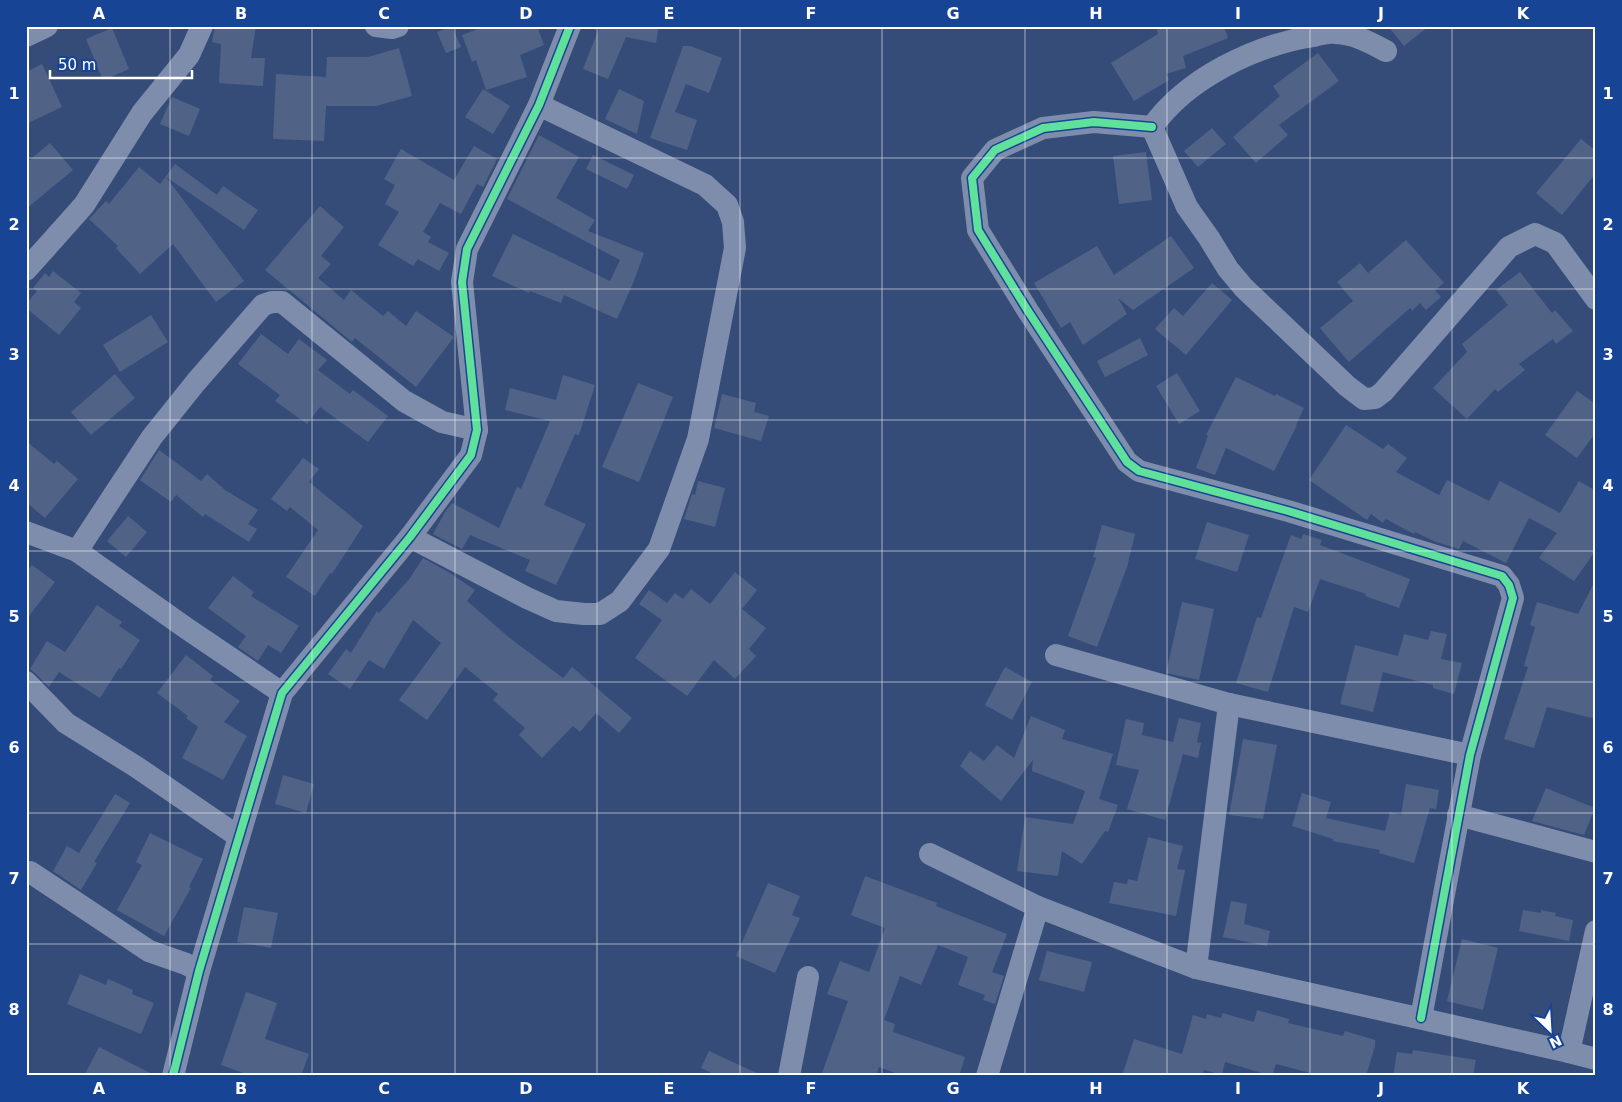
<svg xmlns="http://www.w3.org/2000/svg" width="1622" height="1102" viewBox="0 0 1622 1102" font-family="'DejaVu Sans',sans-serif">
  <rect width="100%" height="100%" fill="#354c79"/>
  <!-- building -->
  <g fill="#506387">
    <path d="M215,26H256L251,58H265L263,86L219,83L221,44L212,42Z"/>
    <path d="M452,26L461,47L446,53L437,32Z"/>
    <path d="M486,26H537L544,45L520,55L527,77L486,90L476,60L472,62L462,35Z"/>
    <path d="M600,26H659L656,43L626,37L608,79L583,69Z"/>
    <path d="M1156,26H1224L1228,38L1183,56L1186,68L1166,74L1169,80L1134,101L1111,63L1158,34Z"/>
    <path d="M1388,26H1429L1404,46Z"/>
    <path d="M112,28L129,69L109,78H102L86,39Z"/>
    <path d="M683,46H690L722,58L709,93L686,84L675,112L697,120L687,150L650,138Z"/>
    <path d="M399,48L412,96L376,106H326L324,141L273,139L276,74L326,77L327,57H368Z"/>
    <path d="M1318,53L1339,81L1279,125L1288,135L1256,163L1233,137L1280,96L1273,86Z"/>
    <path d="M42,64L62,107L26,124V72Z"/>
    <path d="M483,89L510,106L493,134L465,117Z"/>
    <path d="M619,89L644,101L637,134L605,119Z"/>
    <path d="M172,97L200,109L189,136L160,124Z"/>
    <path d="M1212,128L1226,144L1198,167L1184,151Z"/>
    <path d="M539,135L579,157L556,198L595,220L588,231L644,253L634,281L617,319L564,295L561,303L530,291L529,293L492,276L513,234L610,281L620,260L507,199Z"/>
    <path d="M1581,139L1596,151V173L1562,215L1536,193Z"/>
    <path d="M50,143L73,170L26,209V163Z"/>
    <path d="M474,146L497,159L483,187L477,184L461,214L440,203L423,232L431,237L428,242L449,253L439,271L418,259L413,266L378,245L399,212L385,204L395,185L384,179L401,149L454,180Z"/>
    <path d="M1146,152L1152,200L1119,204L1113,156Z"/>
    <path d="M593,155L634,175L627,189L586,169Z"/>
    <path d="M175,164L217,195L223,186L258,210L244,230L166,177L244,281L216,302L173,244L140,274L116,248L118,246L89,219L106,201L109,204L139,167L160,184Z"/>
    <path d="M320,206L344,227L321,256L331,264L318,278L344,300L351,290L383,316L388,311L406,326L416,311L454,337L416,387L355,338L352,342L265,270Z"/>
    <path d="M1171,236L1194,268L1133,310L1118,298L1127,314L1083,345L1070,322L1061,328L1034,283L1097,246L1114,275Z"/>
    <path d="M1406,240L1444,283L1435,290L1441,297L1426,310L1420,303L1412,311L1410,308L1349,362L1320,328L1353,301L1337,282L1360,263L1368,273Z"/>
    <path d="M53,271L81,293L74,302L81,308L59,335L26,308V304L37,291L33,288L45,273L49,277Z"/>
    <path d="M1520,272L1552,313L1555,310L1573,331L1556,344L1553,339L1519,364L1525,370L1498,392L1495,389L1467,419L1433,388L1467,352L1462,344L1508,305L1496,290Z"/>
    <path d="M1212,283L1232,300L1186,355L1155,329L1174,308L1183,316Z"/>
    <path d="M151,315L168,342L120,372L103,345Z"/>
    <path d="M261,334L288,354L299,339L327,360L318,370L350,394L353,390L388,416L368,442L320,407L307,424L275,401L280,395L238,364Z"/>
    <path d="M1140,338L1148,355L1105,377L1097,361Z"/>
    <path d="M1177,373L1200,411L1179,424L1156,386Z"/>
    <path d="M115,374L135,398L91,435L71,412Z"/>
    <path d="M563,375L595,385L579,435L575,434L544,505L586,524L556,585L525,571L530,560L470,535L462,549L433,534L445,512L452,503L499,528L517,487L521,489L550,421L505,410L510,388L556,400Z"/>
    <path d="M1236,377L1275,396L1276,394L1304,408L1296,425H1297L1274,471L1226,448L1215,475L1196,468L1208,436L1206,435Z"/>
    <path d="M638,383L673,397L639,482L602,467Z"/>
    <path d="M1577,391L1596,404V432L1577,458L1545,435Z"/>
    <path d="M722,394L756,403L754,412L769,416L761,441L714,428Z"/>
    <path d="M1346,425L1383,449L1388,444L1407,458L1396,472L1439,495L1447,480L1489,501L1500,481L1560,513L1579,481L1596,491V550L1574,581L1539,558L1557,533L1529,518L1506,563L1463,541L1459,549L1436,542L1415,532L1414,534L1386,519L1383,523L1371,514L1367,520L1309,480Z"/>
    <path d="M26,441L54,464L57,461L78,479L45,518L26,502Z"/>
    <path d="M159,450L201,481L207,474L225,490L258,510L248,524L257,529L249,542L205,514L203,517L176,495L171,502L140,480Z"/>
    <path d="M303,458L319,469L309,482L363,526L332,574L330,573L315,596L286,577L318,530L290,507L287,511L271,499Z"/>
    <path d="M698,481L725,488L715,527L684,519L692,494L695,495Z"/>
    <path d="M128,516L147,532L126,557L107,541Z"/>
    <path d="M1207,522L1249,535L1237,572L1195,559Z"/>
    <path d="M1102,525L1135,534L1127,567L1097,647L1068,636L1096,558L1093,557Z"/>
    <path d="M1303,534L1322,540L1320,545L1410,579L1399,608L1365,596L1366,594L1320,579L1308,612L1294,607L1268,692L1236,683L1257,617L1261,618L1291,535L1301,539Z"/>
    <path d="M423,558L450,573L475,590L467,601L511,639L563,678L572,667L632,718L619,733L596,713L580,732L573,726L542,758L519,735L525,728L493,700L498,694L465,667L427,720L399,700L441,643L413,620L384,669L369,660L350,689L328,674L346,649L351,653L377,611L379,613L410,578Z"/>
    <path d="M32,565L55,582L26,620V573Z"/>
    <path d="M735,572L757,590L742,609L766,628L749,649L756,656L735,679L714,660L687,696L635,658L662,620L639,604L649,590L667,603L675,593L683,599L691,589L710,604Z"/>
    <path d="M233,576L254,592L251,596L299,626L281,653L268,645L258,661L238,647L246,636L208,608Z"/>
    <path d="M1596,579V719L1547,707L1534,748L1504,739L1528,667L1524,666L1535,627L1530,625L1537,602L1578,614Z"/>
    <path d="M1182,602L1214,609L1199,680L1166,673Z"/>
    <path d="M97,605L122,622L119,626L140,640L121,669L119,668L100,698L59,672L49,687L35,673L30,669L47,641L65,652Z"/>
    <path d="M1431,631L1447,634L1441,659L1462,663L1454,694L1433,688V685L1383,672L1373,712L1340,704L1355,645L1398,656L1404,634L1428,640Z"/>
    <path d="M186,655L213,676L210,680L240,701L224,722L247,736L223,780L182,758L198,727L186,718L188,716L157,693Z"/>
    <path d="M1005,667L1032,682L1012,720L985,705Z"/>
    <path d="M1031,716L1065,730L1062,739L1113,754L1099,799L1118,805L1108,832L1105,831L1082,864L1062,851L1058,876L1017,871L1025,817L1073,824L1085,791L1032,771L1033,760L1001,801L960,766L970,751L984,761L997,745L1014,758Z"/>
    <path d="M1179,718L1201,723L1197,742L1201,743L1198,758L1183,754L1165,820L1127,809L1139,770L1116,765L1126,719L1144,723L1142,735L1173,742Z"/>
    <path d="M1243,739L1277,745L1263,819L1229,815Z"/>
    <path d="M283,775L314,784L306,813L275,804Z"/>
    <path d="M1406,784L1439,790L1436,809L1430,808L1414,863L1379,853L1380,850L1333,841V839L1292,826L1302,793L1331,802L1326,818L1385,831L1390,812L1401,815Z"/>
    <path d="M1546,788L1595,808L1584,835L1532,821Z"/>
    <path d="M115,794L130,803L94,862L97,863L81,890L53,871L67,846L79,853Z"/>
    <path d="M150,833L203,859L189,887L191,888L164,936L117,910L142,865L136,862Z"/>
    <path d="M1148,837L1183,846L1177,869L1185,870L1176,916L1109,903L1114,882L1127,884L1128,879L1137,881Z"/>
    <path d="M865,876L937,903L936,906L1007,934L992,972L1004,976L995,1004L983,1000L985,995L958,985L968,957L938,945L921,985L900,976L884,1020L895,1024L893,1032L965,1057L959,1076H903L879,1067L876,1076H821L848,1001L827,994L840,961L869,972L885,928L851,915Z"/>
    <path d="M768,883L800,896L792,915L800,918L775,973L736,956Z"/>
    <path d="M1231,901L1247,904L1244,924L1270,931L1267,946L1223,937Z"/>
    <path d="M244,907L278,913L271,948L237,942Z"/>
    <path d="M1523,910L1541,913V910L1556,913L1555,916L1573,920L1569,941L1519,931Z"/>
    <path d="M1462,939L1498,948L1483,1010L1447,1001Z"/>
    <path d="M1047,951L1092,962L1084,992L1039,980Z"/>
    <path d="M80,974L106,985L108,979L133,990L132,994L154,1003L141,1034L67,1004Z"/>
    <path d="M246,992L277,1003L265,1039L309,1054L301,1076H252L221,1065Z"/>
    <path d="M1257,1010L1289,1019L1288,1023L1343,1036L1345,1031L1375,1040V1046L1366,1076H1322L1276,1064L1272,1076L1225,1062L1222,1075L1204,1070L1202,1076H1122L1134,1039L1182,1054L1193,1015L1206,1019L1207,1014L1221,1018L1222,1013L1254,1022Z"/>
    <path d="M99,1047L156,1076H84Z"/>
    <path d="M1413,1050L1476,1060L1473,1076H1393L1397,1052L1412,1054Z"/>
    <path d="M709,1051L763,1076H718L701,1068Z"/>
  </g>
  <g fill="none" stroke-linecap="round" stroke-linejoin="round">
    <!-- minor -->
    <g stroke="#7e8dab" stroke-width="22">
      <path d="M376,26L392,28L398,26"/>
      <path d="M26,36L47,26"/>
      <path d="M1152,127L1094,122L1043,128L995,150L972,178L978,230L1028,311L1127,462L1139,471L1288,511L1502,576L1509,585L1513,598L1470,755L1421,1018"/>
      <path d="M1152,127L1187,207L1209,238L1228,269L1244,288L1347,386L1364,399L1375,398L1383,392L1509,247L1535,234L1555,243L1596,299"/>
      <path d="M1152,127C1187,78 1255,45 1314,36C1321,34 1329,32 1336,33C1355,34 1369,42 1386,51"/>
      <path d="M26,270L84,205L142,113L189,55L202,26"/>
      <path d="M26,532L77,551L186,628L282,693"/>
      <path d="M410,537L527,598L556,611L584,614H600L620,601L659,549L698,439L735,248L733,222L727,205L705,185L539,105"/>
      <path d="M77,551L152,437L196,382L263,305L272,302H282L404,401L442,422L477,430"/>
      <path d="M1056,655L1229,704L1470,755"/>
      <path d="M26,682L66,723L135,766L239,837"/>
      <path d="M1458,815L1596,852"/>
      <path d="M930,854L1038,907L1196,968L1569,1052L1596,1059"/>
      <path d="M26,873L30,872L149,951L186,964L199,971"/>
      <path d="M1196,968L1229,704"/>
      <path d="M1569,1052L1596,931"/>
      <path d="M173,1076L199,971L282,693L410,537L471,455L477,430L462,282L467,249L539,105L570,26"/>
      <path d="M789,1076L808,977"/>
      <path d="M987,1076L1038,907"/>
    </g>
    <defs>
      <g id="cycleway">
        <path d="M1152,127L1094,122L1043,128L995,150L972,178L978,230L1028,311L1127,462L1139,471L1288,511L1502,576L1509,585L1513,598L1470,755L1421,1018"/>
        <path d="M173,1076L199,971L282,693L410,537L471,455L477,430L462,282L467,249L539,105L570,26"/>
      </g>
    </defs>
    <!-- cycleway casing -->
    <use href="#cycleway" stroke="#184496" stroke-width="11"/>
    <!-- cycleway -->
    <use href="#cycleway" stroke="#60e19b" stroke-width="8"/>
  </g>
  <!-- grid -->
  <path fill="none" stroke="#fff" stroke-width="1" stroke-opacity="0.55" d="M170,26V1076M312,26V1076M455,26V1076M597,26V1076M740,26V1076M882,26V1076M1025,26V1076M1167,26V1076M1310,26V1076M1452,26V1076M26,158H1596M26,289H1596M26,420H1596M26,551H1596M26,682H1596M26,813H1596M26,944H1596"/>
  <!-- border -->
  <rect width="1622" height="1102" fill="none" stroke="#184496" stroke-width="55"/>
  <!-- north arrow -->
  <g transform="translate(1550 1030) rotate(155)" stroke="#184496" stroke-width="4" paint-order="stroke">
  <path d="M0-4L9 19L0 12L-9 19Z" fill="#ffffff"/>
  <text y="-8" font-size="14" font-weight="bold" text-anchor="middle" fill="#ffffff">N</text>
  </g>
  <!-- scale -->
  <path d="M50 70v8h142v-8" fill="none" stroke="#ffffff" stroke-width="2.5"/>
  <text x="58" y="70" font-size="15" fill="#ffffff" stroke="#184496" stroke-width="4" paint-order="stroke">50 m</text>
  <rect x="28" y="28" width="1566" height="1046" fill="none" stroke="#fff" stroke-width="2"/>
  <g font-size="16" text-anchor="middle" font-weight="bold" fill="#fff">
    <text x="99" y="19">A</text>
    <text x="241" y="19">B</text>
    <text x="384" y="19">C</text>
    <text x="526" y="19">D</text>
    <text x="669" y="19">E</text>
    <text x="811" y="19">F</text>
    <text x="953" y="19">G</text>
    <text x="1096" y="19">H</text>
    <text x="1238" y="19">I</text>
    <text x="1381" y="19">J</text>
    <text x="1523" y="19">K</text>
    <text x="14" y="99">1</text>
    <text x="1608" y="99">1</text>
    <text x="14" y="230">2</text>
    <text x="1608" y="230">2</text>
    <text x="14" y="360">3</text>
    <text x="1608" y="360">3</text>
    <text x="14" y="491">4</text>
    <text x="1608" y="491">4</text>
    <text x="14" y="622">5</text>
    <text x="1608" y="622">5</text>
    <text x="14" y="753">6</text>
    <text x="1608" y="753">6</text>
    <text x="14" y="884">7</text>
    <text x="1608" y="884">7</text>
    <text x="14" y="1015">8</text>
    <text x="1608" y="1015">8</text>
    <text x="99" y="1094">A</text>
    <text x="241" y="1094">B</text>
    <text x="384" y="1094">C</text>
    <text x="526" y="1094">D</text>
    <text x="669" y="1094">E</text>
    <text x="811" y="1094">F</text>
    <text x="953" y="1094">G</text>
    <text x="1096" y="1094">H</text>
    <text x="1238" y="1094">I</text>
    <text x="1381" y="1094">J</text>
    <text x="1523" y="1094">K</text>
  </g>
</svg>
